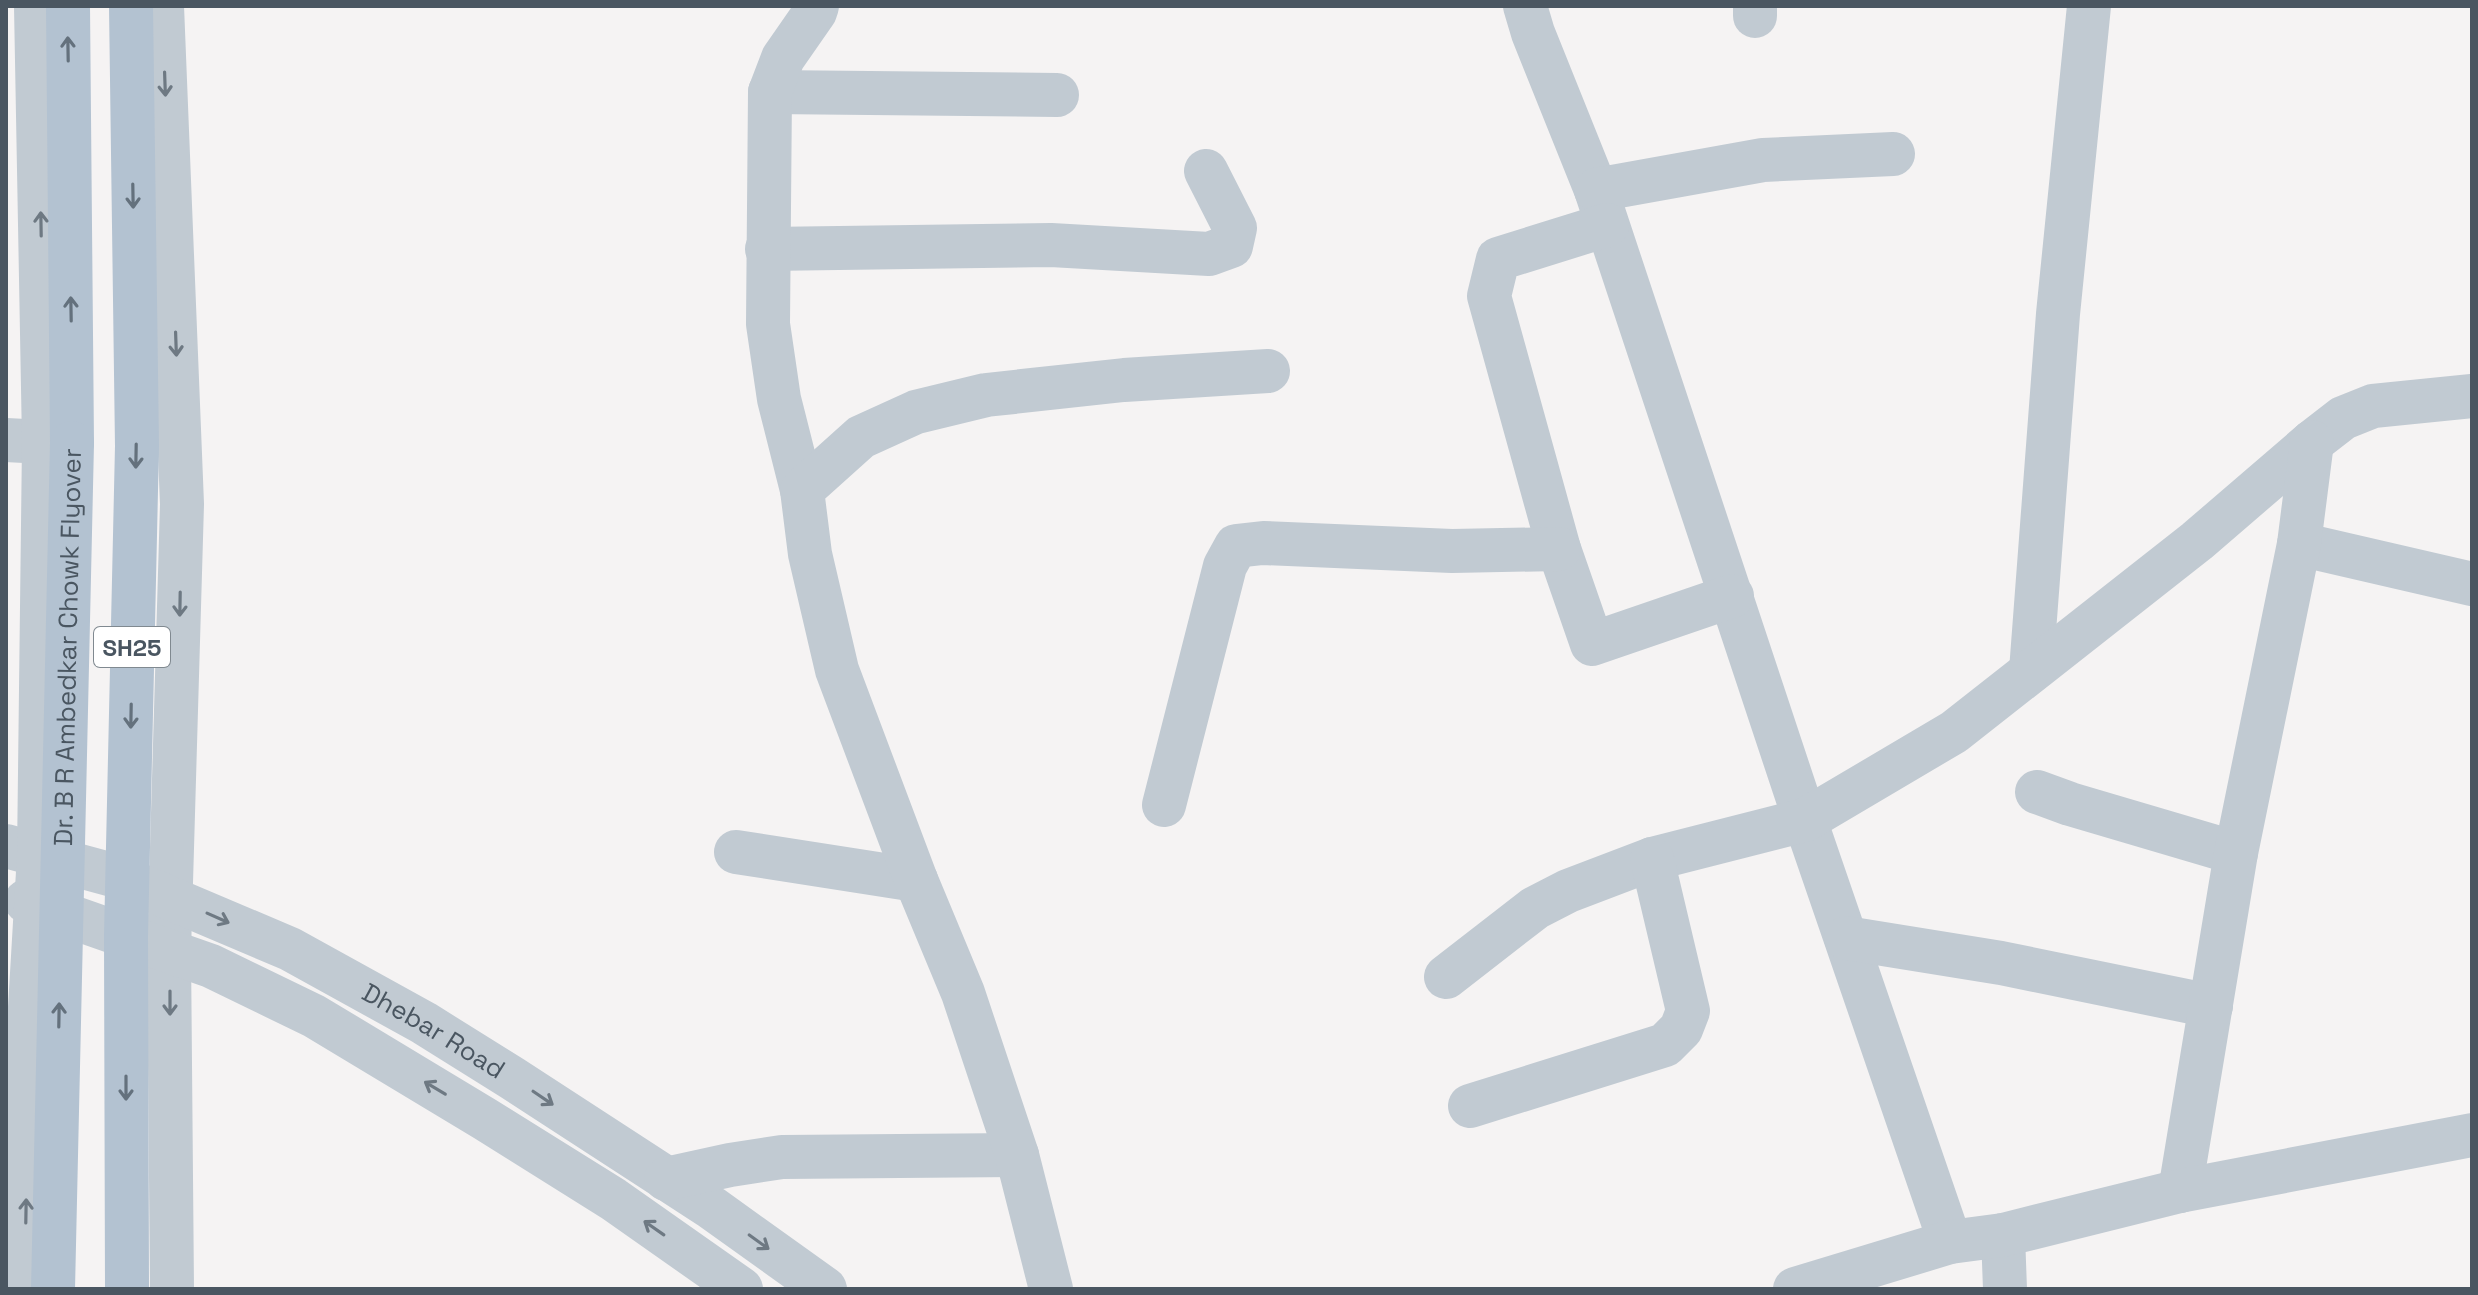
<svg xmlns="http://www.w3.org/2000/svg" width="2478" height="1295" viewBox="0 0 2478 1295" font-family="'Space Grotesk',sans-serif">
  <rect width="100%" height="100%" fill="#f5f3f3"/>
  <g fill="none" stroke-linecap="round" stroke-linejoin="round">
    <!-- minor -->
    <g stroke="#c1cad2" stroke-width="44">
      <path d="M162,6L182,504L169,951L172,1289"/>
      <path d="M1525,6L1533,33L1596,190L1805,820L1950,1242"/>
      <path d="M1755,16V6"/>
      <path d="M770,92L1057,95"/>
      <path d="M1596,190L1763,160L1893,154"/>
      <path d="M1607,225L1498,259L1489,296L1559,549L1592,644L1732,596"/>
      <path d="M767,249L1051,245L1209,254L1231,246L1235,228L1206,171"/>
      <path d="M6,440L44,442"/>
      <path d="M802,490L779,399L768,324L770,92L783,58L815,12L817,6"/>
      <path d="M2299,544L2472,584"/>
      <path d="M2031,671L2058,314L2089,6"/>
      <path d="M2037,792L2070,804L2236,853"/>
      <path d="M1164,805L1225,566L1236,546L1263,543L1452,551L1559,549"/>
      <path id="s1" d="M6,846L120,877L290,949L424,1023L512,1078L712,1208L825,1289"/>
      <path d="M736,852L916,880"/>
      <path d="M26,901L211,966L314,1016L485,1119L613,1199L741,1289"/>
      <path d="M1846,938L2001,963L2211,1006"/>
      <path d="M1446,977L1535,908L1568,891L1652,859L1805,820L1954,732L2197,541L2312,442L2343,418L2373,406L2472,396"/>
      <path d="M1470,1106L1665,1045L1681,1029L1688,1011L1652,859"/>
      <path d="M666,1179L730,1165L782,1157L1017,1155"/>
      <path d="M2180,1191L2236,853L2299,544L2312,442"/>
      <path d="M2003,1235L2005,1289"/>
      <path d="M25,1289L28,1041L39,855L44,442L36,6"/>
      <path d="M1051,1289L1017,1155L963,993L916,880L837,670L810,554L802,490L861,437L916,412L986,395L1124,380L1268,371"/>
      <path d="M1795,1289L1950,1242L2003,1235L2180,1191L2472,1135"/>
    </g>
    <!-- major -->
    <path stroke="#b3c2d1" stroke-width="44" d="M68,6L72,443"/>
    <!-- major-bridge -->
    <g stroke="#b3c2d1" stroke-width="44">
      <path id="s2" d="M53,1289L72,443"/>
      <path d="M127,1289L126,936L137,446L131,6"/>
    </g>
  </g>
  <!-- one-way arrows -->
  <defs><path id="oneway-shaft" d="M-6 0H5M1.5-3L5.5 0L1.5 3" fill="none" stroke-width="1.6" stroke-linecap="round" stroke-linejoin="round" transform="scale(2)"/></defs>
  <g stroke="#64717d">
    <use href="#oneway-shaft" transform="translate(68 49) rotate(-91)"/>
    <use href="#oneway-shaft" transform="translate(133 196) rotate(89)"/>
    <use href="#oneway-shaft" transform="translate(71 309) rotate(-91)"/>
    <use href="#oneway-shaft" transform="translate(136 456) rotate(91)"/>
    <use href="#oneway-shaft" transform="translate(131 716) rotate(91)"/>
    <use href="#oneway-shaft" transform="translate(59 1015) rotate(-89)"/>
    <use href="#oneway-shaft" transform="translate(126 1088) rotate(90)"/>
  </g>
  <g stroke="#6e7983">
    <use href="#oneway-shaft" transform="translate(165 84) rotate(88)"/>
    <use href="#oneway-shaft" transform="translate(41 224) rotate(-91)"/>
    <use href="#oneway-shaft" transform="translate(176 344) rotate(88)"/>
    <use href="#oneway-shaft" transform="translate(180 604) rotate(91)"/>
    <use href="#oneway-shaft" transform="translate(218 918) rotate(24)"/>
    <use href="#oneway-shaft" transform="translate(170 1003) rotate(90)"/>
    <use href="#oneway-shaft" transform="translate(435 1088) rotate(-149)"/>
    <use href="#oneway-shaft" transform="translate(543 1098) rotate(34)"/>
    <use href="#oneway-shaft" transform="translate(26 1211) rotate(-89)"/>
    <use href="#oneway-shaft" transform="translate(654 1228) rotate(-145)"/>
    <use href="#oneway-shaft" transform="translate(759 1242) rotate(36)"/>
  </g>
  <g text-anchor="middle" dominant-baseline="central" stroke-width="7" stroke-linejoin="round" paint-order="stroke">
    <!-- shield labels -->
    <rect fill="#fff" stroke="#808990" stroke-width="2" x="94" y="627" width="76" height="40" rx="6"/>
    <g font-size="24" font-weight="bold" fill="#4a5661">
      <text x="132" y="647">SH25</text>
    </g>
    <!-- street labels -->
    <g font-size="26" fill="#4a5661" stroke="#fff">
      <text stroke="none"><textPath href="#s2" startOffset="642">Dr. B R Ambedkar Chowk Flyover</textPath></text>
      <text stroke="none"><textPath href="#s1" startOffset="468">Dhebar Road</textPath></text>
    </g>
  </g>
  <!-- border -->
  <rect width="2478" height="1295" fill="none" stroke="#4a5661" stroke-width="16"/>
</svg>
